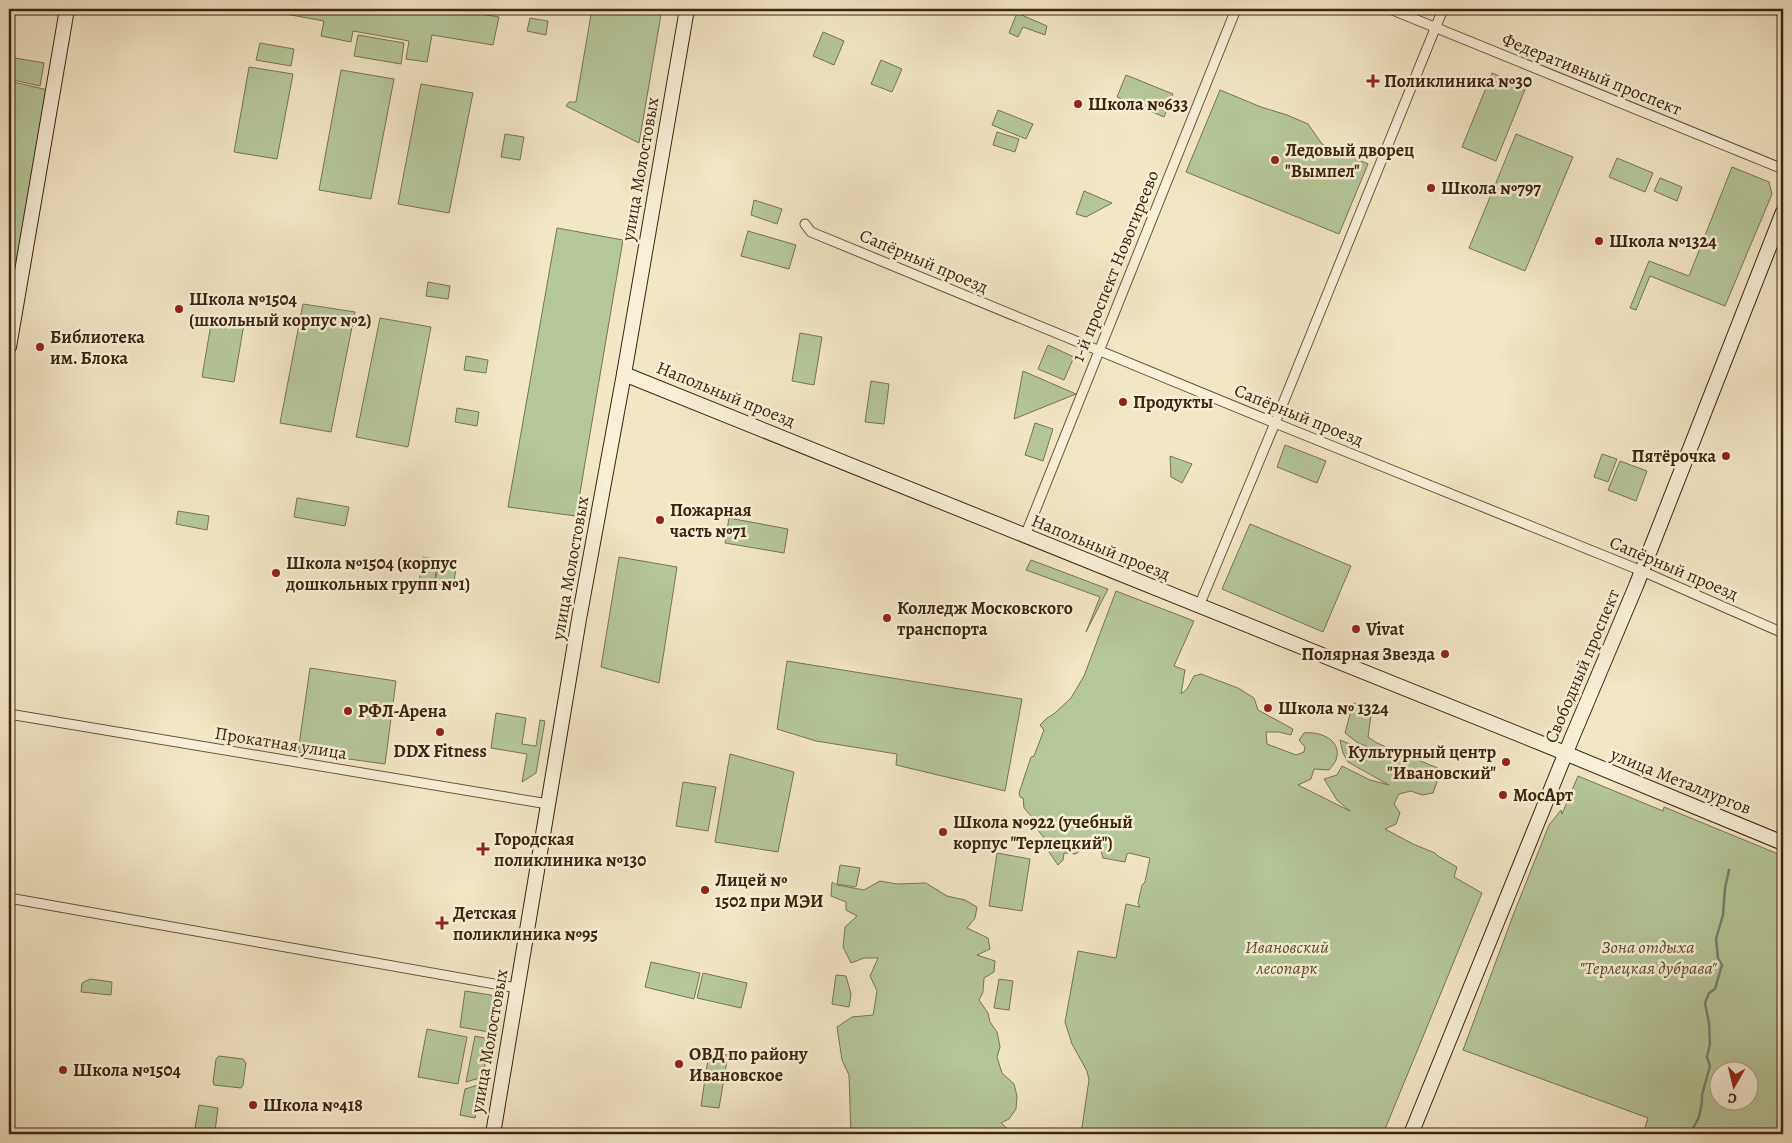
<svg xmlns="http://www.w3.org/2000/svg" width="1792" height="1143" viewBox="0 0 1792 1143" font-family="Alegreya,serif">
  <rect width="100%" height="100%" fill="#f2e7c3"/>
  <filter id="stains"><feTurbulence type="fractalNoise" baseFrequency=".004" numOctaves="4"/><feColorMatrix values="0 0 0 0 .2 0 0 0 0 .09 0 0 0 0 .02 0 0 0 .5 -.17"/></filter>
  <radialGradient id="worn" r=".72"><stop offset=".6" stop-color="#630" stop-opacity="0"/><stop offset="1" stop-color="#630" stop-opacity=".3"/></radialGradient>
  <!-- green -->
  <g fill="#b6c798" stroke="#787652" fill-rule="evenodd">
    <path d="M258,9H450L499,17L493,45L432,35L427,62L406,59L409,41L353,31L351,42L321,36L324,21Z"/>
    <path d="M592,9H662L639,143L566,106L569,102H576Z"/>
    <path d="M1017,13L1047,26L1045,35L1023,27L1018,37L1009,33Z"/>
    <path d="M530,18L548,21L546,35L527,31Z"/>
    <path d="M823,32L844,41L834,65L813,56Z"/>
    <path d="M358,35L404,43L401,64L354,56Z"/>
    <path d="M260,43L294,49L291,66L256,60Z"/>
    <path d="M9,57L44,63L40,86L9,79Z"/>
    <path d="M881,60L902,69L892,92L871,84Z"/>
    <path d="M249,67L293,74L277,159L234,152Z"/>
    <path d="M341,70L394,79L371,199L319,190Z"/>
    <path d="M1492,73L1526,87L1496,161L1462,147Z"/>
    <path d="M1126,75L1173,94L1164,117L1117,97Z"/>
    <path d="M9,81L48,90L9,314Z"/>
    <path d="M421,84L473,93L449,213L398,204Z"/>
    <path d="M1220,90L1261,107L1287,115L1308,124L1322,144L1368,164L1339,234L1186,172Z"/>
    <path d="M998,110L1033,124L1026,139L992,125Z"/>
    <path d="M997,132L1019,139L1015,152L993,145Z"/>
    <path d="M505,134L524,137L520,160L501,157Z"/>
    <path d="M1516,134L1573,157L1525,271L1469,248Z"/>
    <path d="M1617,158L1653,173L1645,192L1609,177Z"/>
    <path d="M1732,167L1769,182L1772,194L1725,306L1650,276L1636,310L1630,308L1649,261L1689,276Z"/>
    <path d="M1660,178L1682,187L1677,201L1654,191Z"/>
    <path d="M1084,191L1112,203L1086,217L1076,214Z"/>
    <path d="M754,200L782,209L777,224L751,215Z"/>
    <path d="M557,228L623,240L576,516L508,507Z"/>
    <path d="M748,231L796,245L789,269L741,256Z"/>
    <path d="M428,282L450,286L448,299L426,296Z"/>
    <path d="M303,304L355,312L331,432L280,423Z"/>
    <path d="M212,318L244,324L234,382L202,377Z"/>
    <path d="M380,318L431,327L408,447L356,437Z"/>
    <path d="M800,333L822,337L814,385L792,381Z"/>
    <path d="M1048,345L1074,357L1064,380L1038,369Z"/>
    <path d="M466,356L488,360L486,373L464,370Z"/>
    <path d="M1023,371L1076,394L1014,419Z"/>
    <path d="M871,381L889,384L884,424L865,422Z"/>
    <path d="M457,408L479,412L477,426L455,422Z"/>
    <path d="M1035,423L1053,429L1043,461L1025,455Z"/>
    <path d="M1285,445L1326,461L1317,483L1277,467Z"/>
    <path d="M1602,454L1617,459L1608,482L1594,477Z"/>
    <path d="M1170,456L1192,464L1182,483L1171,477Z"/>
    <path d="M1620,461L1647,471L1636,501L1608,490Z"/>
    <path d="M297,498L349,507L345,526L294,517Z"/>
    <path d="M178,511L209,516L207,530L176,524Z"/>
    <path d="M729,518L788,529L784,553L725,543Z"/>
    <path d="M1250,524L1351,566L1323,632L1222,589Z"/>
    <path d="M423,557L438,560L434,584L419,582Z"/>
    <path d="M619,557L677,567L659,683L601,667Z"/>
    <path d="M439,560L457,563L453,587L435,584Z"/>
    <path d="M1031,560L1108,589L1086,632L1100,597L1026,570Z"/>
    <path d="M1116,591L1194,621L1174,666L1185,670L1181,694L1187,689L1194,676L1201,674L1238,688L1254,698L1258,710L1293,729L1291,735L1279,732H1266L1267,744L1296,755L1304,752L1305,747L1299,740L1304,733C1320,731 1343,740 1336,760C1335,763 1331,767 1329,770L1314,769L1311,779L1298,785L1350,811L1337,800L1324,779L1337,775L1342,766L1370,780L1389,785L1348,762L1343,753L1340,740L1379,756L1385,753L1358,743L1345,733L1353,703L1372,708L1368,737L1377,743L1440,769L1435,775L1437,782L1433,793L1422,795L1411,791L1399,794L1394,804L1400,813L1396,824L1385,829L1413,844L1435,853L1438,856L1457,867L1454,877L1482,893L1383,1134H1081L1089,1080L1087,1071L1072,1044L1065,1022L1078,951L1116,958L1126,904L1140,907L1138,903L1142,885L1145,882L1150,858L1129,853L1127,854L1125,862L1103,858L1100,847L1088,844L1076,854L1064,853L1063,860L1058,865L1049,852V844L1037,829L1033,818L1024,808L1023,798L1020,797L1019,793L1031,757L1034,756L1044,730L1040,725L1047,718L1055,713L1071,698L1084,676Z"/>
    <path d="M787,661L1022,699L1005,791L896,765L897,754L816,741L777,729Z"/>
    <path d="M310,668L396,681L385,764L298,752Z"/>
    <path d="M496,713L526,718L522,744L536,746L540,720L545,721L536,773L522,782L527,754L491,748Z"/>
    <path d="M730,754L794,772L778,852L715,842Z"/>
    <path d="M1578,776L1663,811L1664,807L1783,856V1134H1643L1648,1118L1463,1050L1514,913L1549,825L1561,810L1562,814ZM1750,1070V1100H1720V1070Z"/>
    <path d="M683,782L716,787L708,831L676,826Z"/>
    <path d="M997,853L1030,859L1022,911L989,906Z"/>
    <path d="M840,865L860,868L856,887L837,884Z"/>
    <path d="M880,881L897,884L926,883L947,896L965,900L977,907L975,918L967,928L988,938L990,949L977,955L995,961L994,972L984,978L983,992L979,1000L988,1013L990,1022L997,1032L1000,1047L997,1057L1002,1073L1014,1084L1017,1096L1016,1109L1009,1119L1001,1123L1010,1131V1134H851L849,1075L842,1060L837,1027L852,1017L873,1015L877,991L870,976L878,958H864L851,963L843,947L845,927L857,916L846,910V902L831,896L832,882L837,885L864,890Z"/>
    <path d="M651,962L700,973L694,999L645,987Z"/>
    <path d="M703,973L747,983L741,1008L697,998Z"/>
    <path d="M836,975L846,976L851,994L849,1007L832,1004Z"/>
    <path d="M90,979L112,982L111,995L81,992L82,983Z"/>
    <path d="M999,979L1013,981L1009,1010L994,1008Z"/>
    <path d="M465,991L491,995L496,999L489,1032L460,1027Z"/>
    <path d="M427,1029L467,1037L458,1084L418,1077Z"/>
    <path d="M475,1036L489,1039L483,1077L466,1082Z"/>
    <path d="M709,1052L728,1055L719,1108L701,1106Z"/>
    <path d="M219,1056L243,1059L246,1063L243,1085L241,1088L214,1085L213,1082L216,1059Z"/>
    <path d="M481,1084L475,1118L460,1115L465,1089Z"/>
    <path d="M199,1105L218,1108L215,1131L195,1128Z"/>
  </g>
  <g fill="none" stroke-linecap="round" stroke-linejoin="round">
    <!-- stream -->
    <path stroke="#758174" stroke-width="2.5" d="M1690,1134L1699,1117L1702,1102V1095L1710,1066L1707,1057L1710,1044L1709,1023L1705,1003L1709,993L1715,989L1722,965L1718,958L1716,939L1723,915L1725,888L1729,870"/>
    <defs>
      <g id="street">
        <path d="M1390,9L1783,169"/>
        <path d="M805,224L811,232L1275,423L1642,571L1783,633"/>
        <path d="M1025,536L1236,9"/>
        <path d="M1199,606L1275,423L1443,9"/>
        <path d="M9,714L548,804"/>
        <path d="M9,898L517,988"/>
      </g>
      <g id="secondary">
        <path d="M9,347L67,9"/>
        <path d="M624,374L1543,744L1783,843"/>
        <path d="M493,1134L579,619L624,374L687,9"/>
        <path d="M1411,1134L1571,740L1636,586L1783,212"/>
      </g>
    </defs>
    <!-- street casing -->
    <use href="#street" stroke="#69563a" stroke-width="11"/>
    <!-- secondary casing -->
    <use href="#secondary" stroke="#3b250d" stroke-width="16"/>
    <!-- street -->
    <use href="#street" stroke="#f7efd8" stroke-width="9"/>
    <!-- secondary -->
    <use href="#secondary" stroke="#f7efd8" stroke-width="14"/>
  </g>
  <!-- markers -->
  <g fill="#8f2418" stroke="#f7efd8" stroke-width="2">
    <path d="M1370.5 73.5h5v5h5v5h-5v5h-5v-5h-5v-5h5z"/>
    <circle cx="1078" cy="104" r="5"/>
    <circle cx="1275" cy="160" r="5"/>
    <circle cx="1431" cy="188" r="5"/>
    <circle cx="1599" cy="241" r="5"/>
    <circle cx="179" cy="309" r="5"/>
    <circle cx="40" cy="347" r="5"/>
    <circle cx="1123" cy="402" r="5"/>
    <circle cx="1726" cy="456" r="5"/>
    <circle cx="660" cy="520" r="5"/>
    <circle cx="276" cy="573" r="5"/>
    <circle cx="887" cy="618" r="5"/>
    <circle cx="1356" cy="629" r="5"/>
    <circle cx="1445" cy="654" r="5"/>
    <circle cx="1268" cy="708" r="5"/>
    <circle cx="348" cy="711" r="5"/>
    <circle cx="440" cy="732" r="5"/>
    <circle cx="1506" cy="762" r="5"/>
    <circle cx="1503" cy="795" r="5"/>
    <circle cx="943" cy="832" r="5"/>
    <path d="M480.5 841.5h5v5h5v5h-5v5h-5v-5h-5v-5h5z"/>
    <circle cx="705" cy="890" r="5"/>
    <path d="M439.5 915.5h5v5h5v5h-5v5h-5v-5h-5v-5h5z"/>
    <circle cx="679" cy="1064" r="5"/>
    <circle cx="63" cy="1070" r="5"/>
    <circle cx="253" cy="1105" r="5"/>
  </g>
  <g text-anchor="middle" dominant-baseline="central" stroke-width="5" stroke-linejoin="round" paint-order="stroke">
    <!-- street labels -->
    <g font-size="18" fill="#3b250d" stroke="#f7efd8">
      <text transform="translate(1592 74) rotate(22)">Федеративный проспект</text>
      <text transform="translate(640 169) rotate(-80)">улица Молостовых</text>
      <text transform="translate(924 261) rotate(23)">Сапёрный проезд</text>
      <text transform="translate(1115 266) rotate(-68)">1-й проспект Новогиреево</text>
      <text transform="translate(726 394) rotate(22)">Напольный проезд</text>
      <text transform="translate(1299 415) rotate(22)">Сапёрный проезд</text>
      <text transform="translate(1101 547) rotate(22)">Напольный проезд</text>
      <text transform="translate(570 568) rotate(-80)">улица Молостовых</text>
      <text transform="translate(1674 568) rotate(23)">Сапёрный проезд</text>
      <text transform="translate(1582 666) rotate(-67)">Свободный проспект</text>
      <text transform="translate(281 743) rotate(9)">Прокатная улица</text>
      <text transform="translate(1681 781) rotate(22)">улица Металлургов</text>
      <text transform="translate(489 1041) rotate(-80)">улица Молостовых</text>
    </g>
    <!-- poi labels -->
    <g font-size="18" font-weight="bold" fill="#3b250d" stroke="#f7efd8" text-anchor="start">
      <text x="1384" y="81">Поликлиника №30</text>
      <text x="1088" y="104">Школа №633</text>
      <text x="1285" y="150">Ледовый дворец<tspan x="1285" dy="21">"Вымпел"</tspan></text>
      <text x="1441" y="188">Школа №797</text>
      <text x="1609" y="241">Школа №1324</text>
      <text x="189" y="299">Школа №1504<tspan x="189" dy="21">(школьный корпус №2)</tspan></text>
      <text x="50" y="337">Библиотека<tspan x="50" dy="21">им. Блока</tspan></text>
      <text x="1133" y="402">Продукты</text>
      <text x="1716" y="456" text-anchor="end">Пятёрочка</text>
      <text x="670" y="510">Пожарная<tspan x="670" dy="21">часть №71</tspan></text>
      <text x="286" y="563">Школа №1504 (корпус<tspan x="286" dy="21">дошкольных групп №1)</tspan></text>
      <text x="897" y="608">Колледж Московского<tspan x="897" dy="21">транспорта</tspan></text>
      <text x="1366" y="629">Vivat</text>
      <text x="1435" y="654" text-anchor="end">Полярная Звезда</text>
      <text x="1278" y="708">Школа № 1324</text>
      <text x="358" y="711">РФЛ-Арена</text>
      <text x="440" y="751" text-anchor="middle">DDX Fitness</text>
      <text x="1496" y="752" text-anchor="end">Культурный центр<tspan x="1496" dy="21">"Ивановский"</tspan></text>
      <text x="1513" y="795">МосАрт</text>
      <text x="953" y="822">Школа №922 (учебный<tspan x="953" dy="21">корпус "Терлецкий")</tspan></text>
      <text x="494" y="839">Городская<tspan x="494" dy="21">поликлиника №130</tspan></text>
      <text x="715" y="880">Лицей №<tspan x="715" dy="21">1502 при МЭИ</tspan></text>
      <text x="453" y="913">Детская<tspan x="453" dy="21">поликлиника №95</tspan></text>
      <text x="689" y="1054">ОВД по району<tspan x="689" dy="21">Ивановское</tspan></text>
      <text x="73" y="1070">Школа №1504</text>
      <text x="263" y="1105">Школа №418</text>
    </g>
    <!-- park labels -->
    <g font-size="18" font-style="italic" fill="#5a4e30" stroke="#f7efd8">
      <text x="1287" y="947">Ивановский<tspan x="1287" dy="21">лесопарк</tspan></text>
      <text x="1648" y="947">Зона отдыха<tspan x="1648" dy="21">"Терлецкая дубрава"</tspan></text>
    </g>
  </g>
  <!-- margin -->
  <rect width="1792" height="1143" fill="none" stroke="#f2e7c3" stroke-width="30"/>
  <rect x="10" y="10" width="1772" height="1123" fill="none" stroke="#3b250d" stroke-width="2.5"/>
  <rect x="15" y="15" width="1762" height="1113" fill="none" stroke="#3b250d"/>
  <!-- north arrow -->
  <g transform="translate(1734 1086) rotate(188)"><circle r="24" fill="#f7efd8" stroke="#ac9e87"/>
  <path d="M0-4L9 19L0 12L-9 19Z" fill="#8f2418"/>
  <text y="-8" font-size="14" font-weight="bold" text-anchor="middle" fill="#3b250d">С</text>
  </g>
  <rect width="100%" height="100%" filter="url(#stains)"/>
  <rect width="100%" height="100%" fill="url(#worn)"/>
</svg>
